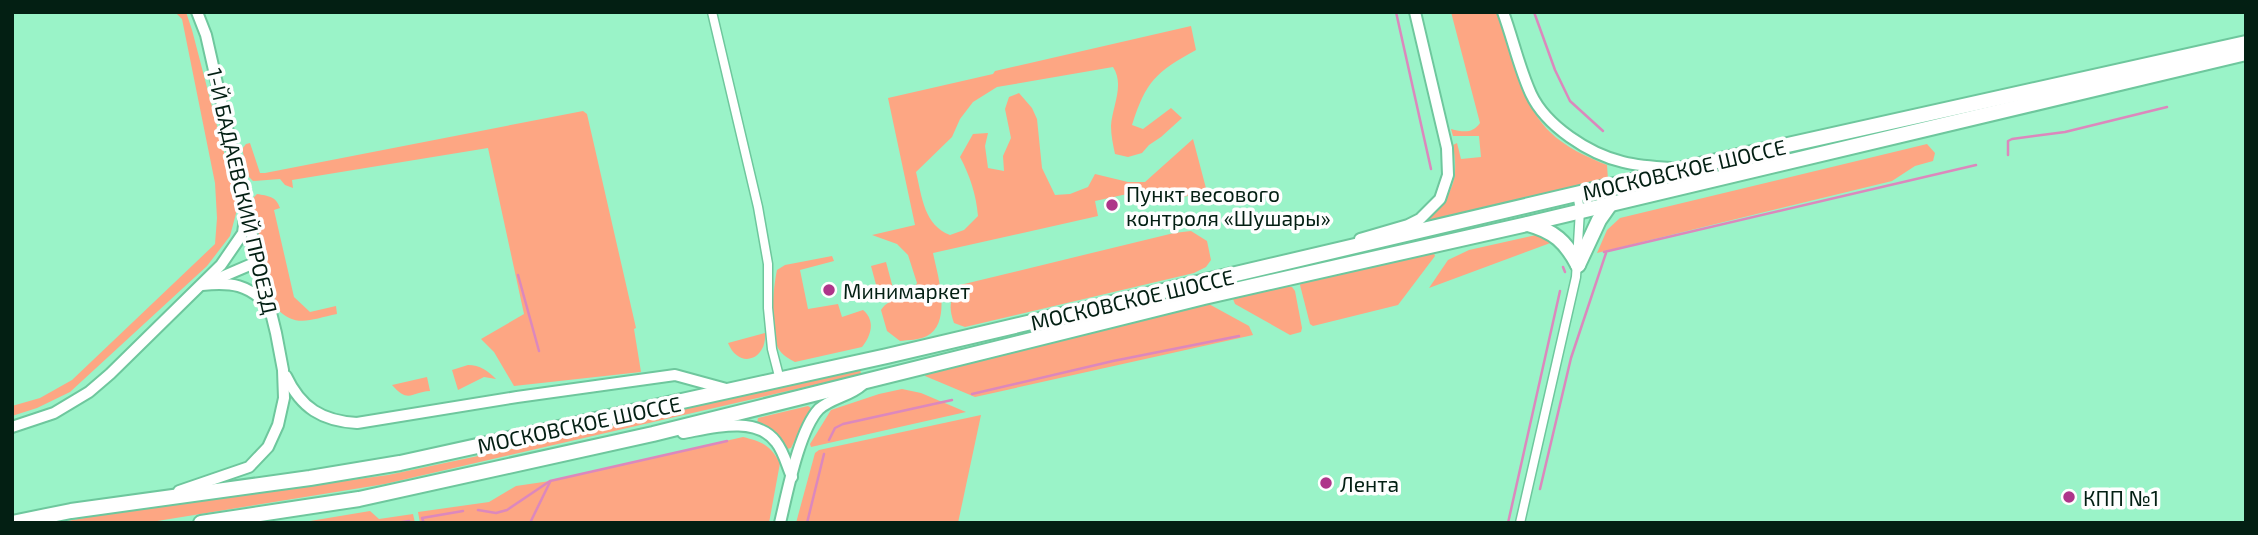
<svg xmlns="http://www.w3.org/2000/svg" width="2258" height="535" viewBox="0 0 2258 535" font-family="'Exo 2',sans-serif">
  <rect width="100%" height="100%" fill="#9af3c8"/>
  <!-- green -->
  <g fill="#fda683">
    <path d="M175,12H186L192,30L238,206L230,236L207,266L70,392L37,408L12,416V406L40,398L72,380L215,244L217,218L215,183L182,19Z"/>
    <path d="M1451,12H1497C1510,50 1521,104 1550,132C1565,147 1587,157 1607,165L1608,180L1428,222V219C1453,192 1459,182 1453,145L1457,143L1461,159L1481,157L1479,136H1453L1451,129C1463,132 1472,134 1480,123Z"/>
    <path d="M1191,26L1196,50C1156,72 1146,81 1132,125L1143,129L1171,108L1182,118L1161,137L1149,145L1142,153L1128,157L1115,154C1113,145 1111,135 1111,126C1112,107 1125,85 1113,67L997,87L973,102L960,119L952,137L916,172C922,197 924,225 950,235L964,230L978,216C976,194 970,176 960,157L973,134L988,133L985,146L988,168L1004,171L1003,156L1011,138L1005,109L1009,97L1019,93L1032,108L1037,119L1042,168L1055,195L1070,194L1088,187L1095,174L1128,182H1145L1193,139L1207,192L1163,201L1155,188L1095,201L1098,216L933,253C937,273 953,322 927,336C920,340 908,340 900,341L887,331L881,310C891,295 905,303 917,283L908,255L897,244L872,235L915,225L888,98L993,74L995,71Z"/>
    <path d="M583,111L587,114L636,328L634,329L641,372L514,386L494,352L481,339L524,314L488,148L292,180L293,188L285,185L280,179L253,181L249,177L242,149L246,144L250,143L260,173H265Z"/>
    <path d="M1927,144L1935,153L1933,161L1915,166L1892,181L1597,253L1607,230L1620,218Z"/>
    <path d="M257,194C268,196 276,196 280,208L274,210L294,297L310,312L336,306L337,314C311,319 296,329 276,308L250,209L251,200Z"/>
    <path d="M1191,231L1207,241L1211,260L1206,267L1194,273L965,327L954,323C948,307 950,298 960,285L1174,233Z"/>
    <path d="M1536,235L1553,242L1429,288L1448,260L1469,250Z"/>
    <path d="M1433,251L1435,256L1398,305L1313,326L1310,324L1300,285L1303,278Z"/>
    <path d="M832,256L834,261L800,270L808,309L838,304L842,317L863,310C876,321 871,336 862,347L795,362C789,359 782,355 778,348C769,331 773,289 777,270L785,265Z"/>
    <path d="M886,262L893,288L878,292L871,266Z"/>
    <path d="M1284,286L1292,287L1295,291L1302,328L1301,332L1290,335L1235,304L1233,299L1235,296Z"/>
    <path d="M1207,303L1249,326L1253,335L975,397L925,376V373Z"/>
    <path d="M765,333C767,360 739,370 728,343Z"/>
    <path d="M468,365C480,365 488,371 496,379L484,377L458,390L452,370Z"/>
    <path d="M860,368L861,374L385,484L145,523H55L131,510L388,475L511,449Z"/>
    <path d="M427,377L430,391C411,392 409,404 392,385Z"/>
    <path d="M902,389L921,393L966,412L811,447L810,444L831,410L879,394Z"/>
    <path d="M808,406L811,408L791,448L787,449L775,434L757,423L758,418Z"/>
    <path d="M981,415L958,523H796L815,453L819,450Z"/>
    <path d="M743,437C763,442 770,445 780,463L769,523H420L418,512L489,502L516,486L550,481Z"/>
    <path d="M370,511L379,519L413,514L415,523H298Z"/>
  </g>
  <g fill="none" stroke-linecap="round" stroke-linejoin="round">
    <!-- stream -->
    <g stroke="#dc88bd" stroke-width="2.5">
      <path d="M1396,12L1431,169"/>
      <path d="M1534,12L1555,70L1570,101L1603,131"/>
      <path d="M2008,155V141L2012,139L2065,132L2167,107"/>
      <path d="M1604,252L1976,165"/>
      <path d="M1563,267L1565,272"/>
      <path d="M518,275L539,351"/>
      <path d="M972,394L1113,361L1239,336"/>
      <path d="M829,440L835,428L843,424L952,400"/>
      <path d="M1540,489L1571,358L1606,253"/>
      <path d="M478,510L496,513L507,510L550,481L727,441"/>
      <path d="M396,523L409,521"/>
      <path d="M424,523L422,518L463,511"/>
      <path d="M530,523L550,482"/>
      <path d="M807,523L824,454"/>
      <path d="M1508,523L1560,291"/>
    </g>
    <defs>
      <g id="street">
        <path d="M712,12L758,207L768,264V308L772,349L780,380"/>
        <path d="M1520,523L1576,277L1580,210L1577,194"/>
      </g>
      <g id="secondary">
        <path d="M1503,12C1513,39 1519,68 1531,94C1546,126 1589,154 1623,162C1639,166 1655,167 1671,168"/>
        <path d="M1360,239L1408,225L1420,219L1440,199L1448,175L1447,148L1415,12"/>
        <path d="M210,282L259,261"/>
        <path d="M202,285C231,282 249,284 269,307"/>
        <path d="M286,376C301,408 322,421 357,423L517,397L675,375L730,390"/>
        <path d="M12,427L54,413L89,392L110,374L221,265L243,233L245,218"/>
        <path d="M683,433C711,428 756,415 776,442C784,452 787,466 792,477"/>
        <path d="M179,491L249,467L268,447L278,425L284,398L283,370L276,333L246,211L206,35L197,12"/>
        <path d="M780,523C787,494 799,430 819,409C831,398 850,396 862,385"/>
      </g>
      <g id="highway">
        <path d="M1528,224C1554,231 1566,242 1578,265"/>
        <path d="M1578,265L1599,220L1611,203"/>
        <path d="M12,523L71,511L310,478L400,463L887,356L1738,156L2246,43"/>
        <path d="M201,523L359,499L653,434L1204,297L1527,224L2246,53"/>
      </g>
    </defs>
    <!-- street casing -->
    <use href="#street" stroke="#6ec79d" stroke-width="11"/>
    <!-- secondary casing -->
    <use href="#secondary" stroke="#6ec79d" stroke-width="14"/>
    <!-- highway casing -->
    <use href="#highway" stroke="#6ec79d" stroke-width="18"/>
    <!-- street -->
    <use href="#street" stroke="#fff" stroke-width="8"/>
    <!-- secondary -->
    <use href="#secondary" stroke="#fff" stroke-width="10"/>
    <!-- highway -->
    <use href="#highway" stroke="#fff" stroke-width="14"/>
  </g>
  <!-- markers -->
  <g fill="#ae358a" stroke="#fefefe" stroke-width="2.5">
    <circle cx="1112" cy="205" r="7"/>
    <circle cx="829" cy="290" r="7"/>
    <circle cx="1326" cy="483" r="7"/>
    <circle cx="2069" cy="497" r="7"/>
  </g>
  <g text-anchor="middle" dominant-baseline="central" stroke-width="7" stroke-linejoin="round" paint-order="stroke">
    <!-- street labels -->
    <g font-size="21" fill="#031f13" stroke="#fefefe">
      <text transform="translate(1684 169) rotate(-13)">МОСКОВСКОЕ ШОССЕ</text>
      <text transform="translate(243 191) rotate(77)">1-Й БАДАЕВСКИЙ ПРОЕЗД</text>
      <text transform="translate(1132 299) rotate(-13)">МОСКОВСКОЕ ШОССЕ</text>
      <text transform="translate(579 424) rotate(-12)">МОСКОВСКОЕ ШОССЕ</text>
    </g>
    <!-- poi labels -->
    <g font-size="21" fill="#031f13" stroke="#fefefe" text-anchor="start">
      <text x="1126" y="193">Пункт весового<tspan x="1126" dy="24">контроля «Шушары»</tspan></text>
      <text x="843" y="290">Минимаркет</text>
      <text x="1340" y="483">Лента</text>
      <text x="2083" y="497">КПП №1</text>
    </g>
  </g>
  <!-- border -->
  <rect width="2258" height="535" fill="none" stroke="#031f13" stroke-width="28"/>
</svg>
